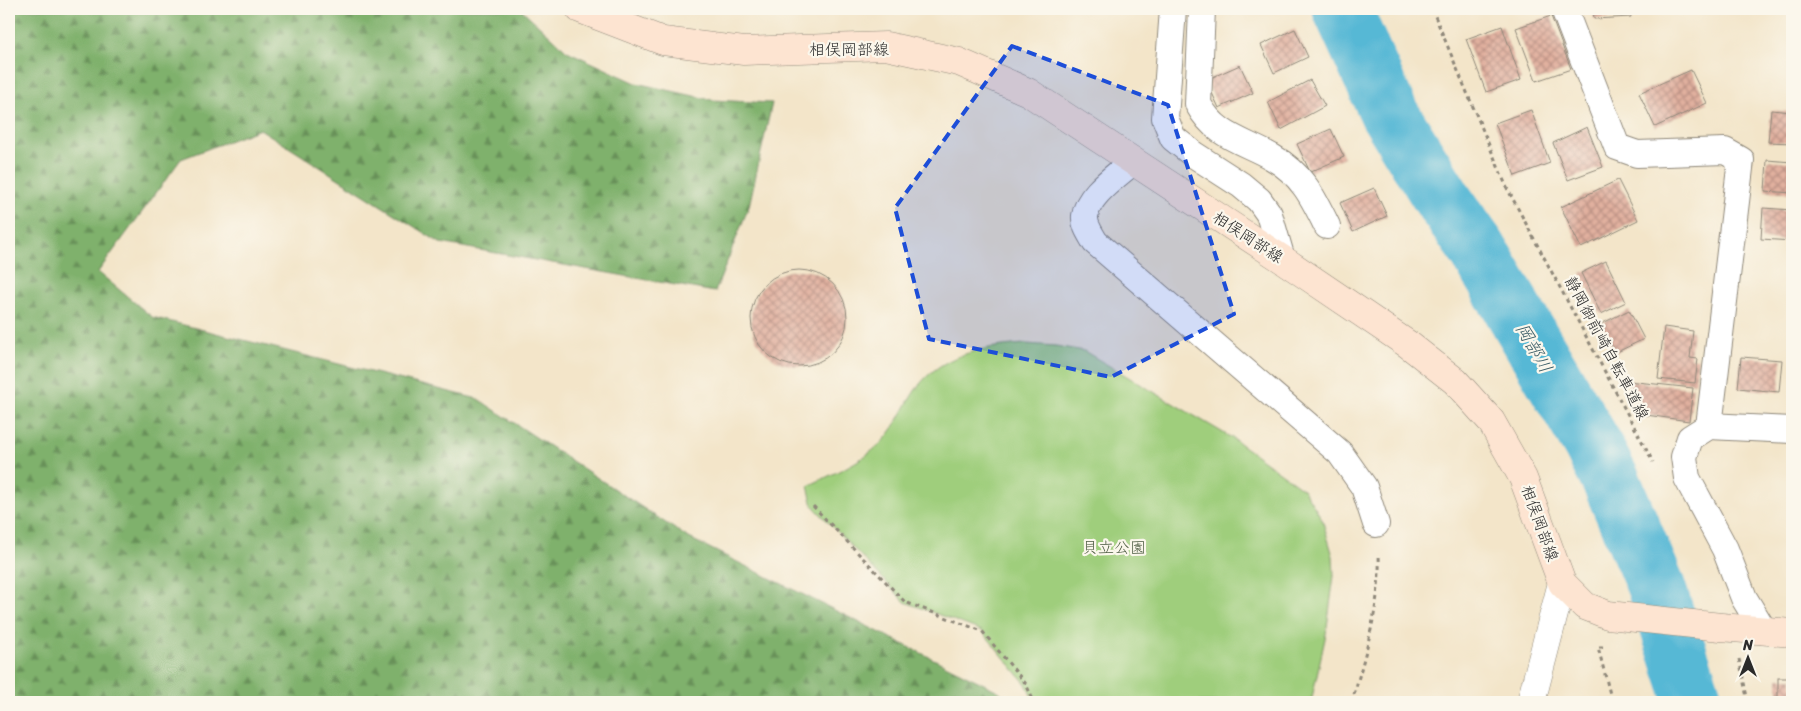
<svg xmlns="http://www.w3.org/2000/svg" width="1801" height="711" viewBox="0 0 1801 711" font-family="Sriracha,'Klee One',sans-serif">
  <defs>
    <pattern id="forest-firs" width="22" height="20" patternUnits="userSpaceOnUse" patternTransform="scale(1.25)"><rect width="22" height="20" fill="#7fb16c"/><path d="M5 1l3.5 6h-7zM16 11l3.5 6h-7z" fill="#689059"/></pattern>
    <pattern id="building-cross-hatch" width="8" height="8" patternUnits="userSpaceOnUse" patternTransform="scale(1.25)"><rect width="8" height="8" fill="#e1b09f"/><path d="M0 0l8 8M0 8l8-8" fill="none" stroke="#b78f82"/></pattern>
  </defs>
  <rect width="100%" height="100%" fill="#fbf7ec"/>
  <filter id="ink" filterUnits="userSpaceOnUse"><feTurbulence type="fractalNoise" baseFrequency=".02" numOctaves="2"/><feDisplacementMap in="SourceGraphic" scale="10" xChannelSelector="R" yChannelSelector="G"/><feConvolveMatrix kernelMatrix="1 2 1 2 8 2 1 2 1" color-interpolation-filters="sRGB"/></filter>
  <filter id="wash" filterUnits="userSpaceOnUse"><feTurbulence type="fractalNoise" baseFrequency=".0096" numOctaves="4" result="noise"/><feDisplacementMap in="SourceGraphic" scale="20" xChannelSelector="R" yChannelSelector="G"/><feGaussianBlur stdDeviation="1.12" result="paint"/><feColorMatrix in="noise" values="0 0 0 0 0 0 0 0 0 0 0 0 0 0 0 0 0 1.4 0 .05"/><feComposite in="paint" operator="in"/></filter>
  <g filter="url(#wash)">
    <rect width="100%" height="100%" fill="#f3e5c9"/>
    <!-- forest -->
    <path fill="url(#forest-firs)" stroke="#556e4c" d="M9,9H521L567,51L636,83L712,100L772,103L749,206L715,292L440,243L260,129L181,159L98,272L152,317L478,399L687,537L1000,692L1007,702H9Z"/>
    <!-- park -->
    <path fill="#9fce7c" stroke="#657c54" d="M1026,344L1056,346L1084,351L1232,438L1303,489L1322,519L1333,556L1334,576L1326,634L1311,702H1034L1026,684L982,631L905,602L813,506L808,486C832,474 860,463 880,444C895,430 901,413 911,397C936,354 981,347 1026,344Z"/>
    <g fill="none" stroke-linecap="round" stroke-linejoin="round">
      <!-- river -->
      <path stroke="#57b8d5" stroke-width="59" d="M1342,9L1389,113L1445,203L1477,248L1591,442L1612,483L1655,584L1694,702"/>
    </g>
    <g id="blocks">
      <!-- building -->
      <g fill="url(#building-cross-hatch)">
        <path d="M1593,9H1630L1631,17L1594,19Z"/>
        <path d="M1551,16L1571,69L1536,81L1516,28Z"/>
        <path d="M1502,26L1521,80L1486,92L1466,39Z"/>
        <path d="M1295,29L1308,57L1274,73L1261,45Z"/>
        <path d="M1240,65L1253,93L1219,108L1206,80Z"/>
        <path d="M1691,70L1707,103L1655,127L1639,93Z"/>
        <path d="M1310,80L1325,106L1281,130L1268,102Z"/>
        <path d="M1531,110L1550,163L1515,176L1495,123Z"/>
        <path d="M1771,110L1792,112V143L1768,142Z"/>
        <path d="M1587,127L1603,167L1568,180L1553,143Z"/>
        <path d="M1331,129L1344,157L1310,172L1297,144Z"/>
        <path d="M1767,160L1792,162V193L1765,191Z"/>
        <path d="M1618,180L1638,220L1581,248L1561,207Z"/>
        <path d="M1374,188L1387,216L1353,232L1340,203Z"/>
        <path d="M1763,208L1792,210V241L1761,239Z"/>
        <path d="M1606,261L1626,302L1601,314L1581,273Z"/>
        <circle cx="799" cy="318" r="48"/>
        <path d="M1629,310L1644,339L1615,353L1601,324Z"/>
        <path d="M1664,327L1693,331L1690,358L1698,359L1695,383L1658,379Z"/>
        <path d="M1741,357L1782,360L1779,392L1738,388Z"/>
        <path d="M1627,381L1693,388L1689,421L1646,415Z"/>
        <rect x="1778" y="678" width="14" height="24"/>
      </g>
    </g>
  </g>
  <g filter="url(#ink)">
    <use href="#blocks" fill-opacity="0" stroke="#8f887a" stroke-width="1"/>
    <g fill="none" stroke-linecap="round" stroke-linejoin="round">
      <defs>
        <g id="minor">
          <path d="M1173,9L1165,118L1173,138L1193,154L1241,185L1259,200L1269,214L1282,259"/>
          <path d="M1202,9L1198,104C1216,137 1242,140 1272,157C1302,174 1313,197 1327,226"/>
          <path d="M1564,9L1617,147L1637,154L1725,151L1741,160L1709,426"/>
          <path d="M1132,162C1117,176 1088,194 1085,216C1084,226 1091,234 1095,242L1340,453L1364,487L1376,524"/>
          <path d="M1764,631L1744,598L1725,549L1687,478L1684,457L1690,438L1709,426L1792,430"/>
        </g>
        <path id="tertiary" d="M1531,702L1562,583"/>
        <path id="secondary" d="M580,9L663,41L744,51L886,46L959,62L1028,92L1282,259L1409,345L1455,381L1491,421L1523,478L1562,583L1585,606L1608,615L1721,627L1792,633"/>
      </defs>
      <!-- minor casing -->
      <use href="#minor" stroke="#8f887a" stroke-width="28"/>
      <!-- tertiary casing -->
      <use href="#tertiary" stroke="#8f887a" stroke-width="29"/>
      <!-- secondary casing -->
      <use href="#secondary" stroke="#8f887a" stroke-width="29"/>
      <!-- path -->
      <g stroke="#8f887a" stroke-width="3" stroke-dasharray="4 4" stroke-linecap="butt">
        <path d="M1432,9L1507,188L1653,462"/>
        <path d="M813,506L905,602L982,631L1026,684L1034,702"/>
        <path d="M1603,647H1598L1612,702"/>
        <path d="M1739,659L1748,702"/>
        <path d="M1352,702C1365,654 1381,605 1379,554"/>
      </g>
      <!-- minor -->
      <use href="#minor" stroke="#fff" stroke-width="26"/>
      <!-- tertiary -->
      <use href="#tertiary" stroke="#fff" stroke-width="28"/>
      <!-- secondary -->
      <use href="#secondary" stroke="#fde4d1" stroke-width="28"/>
    </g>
  </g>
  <!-- marked area -->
  <path fill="#1d4ed8" fill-opacity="0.2" stroke="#1d4ed8" stroke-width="4" stroke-dasharray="10 6" stroke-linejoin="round" d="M1012,46L1168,105L1234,314L1111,377L929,339L895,208Z"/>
  <g text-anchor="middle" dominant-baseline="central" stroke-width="4.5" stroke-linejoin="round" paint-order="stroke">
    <!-- street labels -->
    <g font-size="16" fill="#2b2b2b" stroke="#fbf7ec">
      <text x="849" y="49">相俣岡部線</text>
      <text transform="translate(1248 237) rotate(33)">相俣岡部線</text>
      <text transform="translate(1607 348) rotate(62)">静岡御前崎自転車道線</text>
      <text transform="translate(1540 523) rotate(70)">相俣岡部線</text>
    </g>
    <!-- park labels -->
    <g font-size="16" fill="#4e5c43" stroke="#fbf7ec">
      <text x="1114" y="547">貝立公園</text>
    </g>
    <!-- water labels -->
    <g font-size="18" font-style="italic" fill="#3a5c66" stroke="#fbf7ec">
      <text transform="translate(1534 348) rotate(60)">岡部川</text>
    </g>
  </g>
  <!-- margin -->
  <rect width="1801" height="711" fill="none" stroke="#fbf7ec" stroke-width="30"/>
  <!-- north arrow -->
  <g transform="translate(1748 658)" stroke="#fbf7ec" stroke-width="4" paint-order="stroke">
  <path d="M0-4L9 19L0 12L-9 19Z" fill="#2b2b2b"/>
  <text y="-8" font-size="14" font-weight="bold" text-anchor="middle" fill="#2b2b2b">N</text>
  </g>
</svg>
